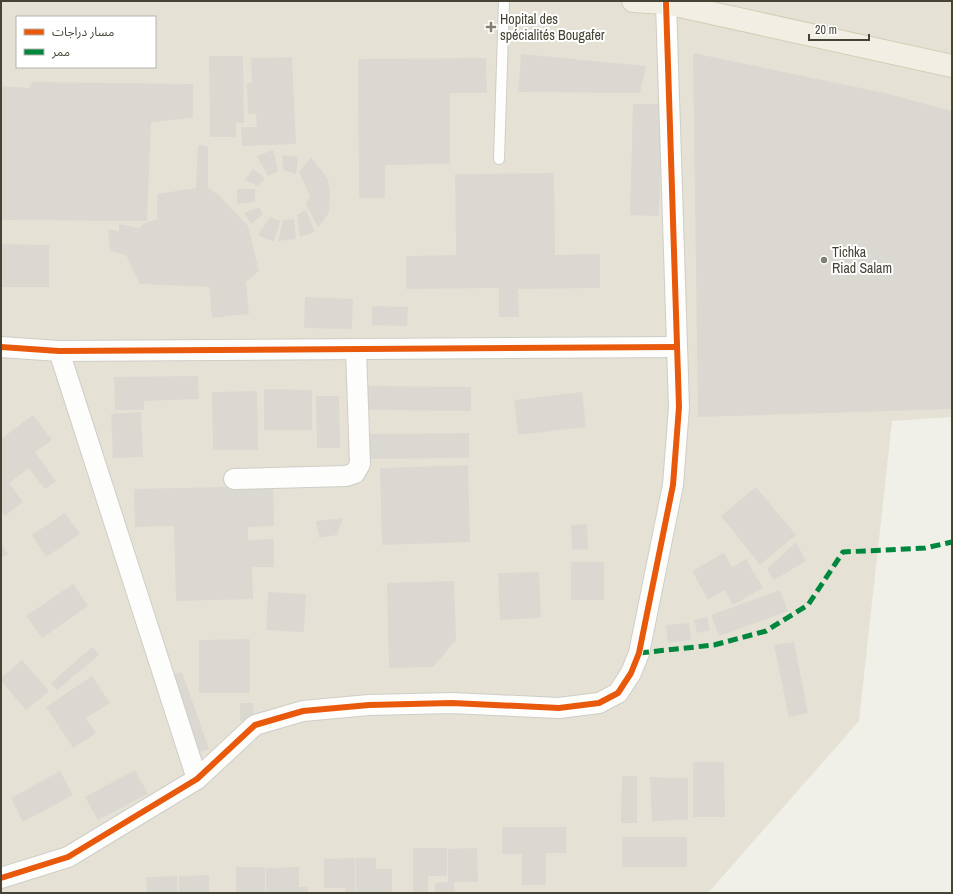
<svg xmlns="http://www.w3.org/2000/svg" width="953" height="894" viewBox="0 0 953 894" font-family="'Archivo Narrow','Noto Sans Arabic',sans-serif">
  <rect width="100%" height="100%" fill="#f0efe8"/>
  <!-- residential -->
  <path fill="#e5e2d5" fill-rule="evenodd" d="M1,1H952V417L892,421L859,721L708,893H1ZM17,17H155V67H17Z"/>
  <!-- building -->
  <g fill="#dad8d1">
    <path d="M693,53L885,93L952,111V409L698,417Z"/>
    <path d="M521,54L646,66L640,93L518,92Z"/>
    <path d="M209,56H243L244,123H236V137H210Z"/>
    <path d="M292,57L296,144L242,146L241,127H257L256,113L248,114L247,83H252L251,58Z"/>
    <path d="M486,58L487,93H450V164L385,165V198H359L358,59Z"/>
    <path d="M32,82L193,84V118L151,122L147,221L1,220V86L29,88Z"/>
    <path d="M633,104H662L659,216L630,215Z"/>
    <path d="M198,145L208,147V188L219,195L248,226L259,271L246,282L249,314L212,318L209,287L140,284L126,255L110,251L108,229L119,231V224L140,228L143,224L157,219V194L196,188Z"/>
    <path d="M273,150L278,171L268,176L257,156Z"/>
    <path d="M282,155L298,157L296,174L283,170Z"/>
    <path d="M311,157L328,179L330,192L329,213L318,227L306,205L310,196L299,172Z"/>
    <path d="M253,169L265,178L258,186L245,180Z"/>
    <path d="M554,173L555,255L600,254V288L518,289L519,317H499V288L406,289V256L456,255L455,174Z"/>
    <path d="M237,189H255V202L237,204Z"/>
    <path d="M259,207L263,214L251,224L244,213Z"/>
    <path d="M306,210L315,232L300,237L297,215Z"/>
    <path d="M270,217L280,221L274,242L258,235Z"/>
    <path d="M294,219L296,239L278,241L283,220Z"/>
    <path d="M1,244L49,245V287H1Z"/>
    <path d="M305,297L353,299L352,329L304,328Z"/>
    <path d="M372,306L408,307L407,326L372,325Z"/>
    <path d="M198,376L199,399L144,401V410H115L114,377Z"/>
    <path d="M368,386L471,387V411L368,410Z"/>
    <path d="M264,389L312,390V430H264Z"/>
    <path d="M257,391L258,450H213L212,392Z"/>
    <path d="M582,392L586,427L518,435L514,400Z"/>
    <path d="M316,396H339L340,448H317Z"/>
    <path d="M141,412L143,457L113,458L111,414Z"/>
    <path d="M33,415L52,440L35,452L56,481L45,489L29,468L9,483L23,502L5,516L1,511V439Z"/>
    <path d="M469,433V458L368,459V434Z"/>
    <path d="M468,465L470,542L382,545L380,468Z"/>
    <path d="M273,486L274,526L248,527V540L274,539V567H252L253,599L176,601L174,526L135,527L134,489Z"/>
    <path d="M756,487L796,535L760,565L721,516Z"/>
    <path d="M65,513L80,534L46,557L32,535Z"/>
    <path d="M343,518L337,535L319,538L316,521Z"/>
    <path d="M587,524L588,549L572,550L571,525Z"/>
    <path d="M1,542L8,554L1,558Z"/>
    <path d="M796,542L806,561L774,580L767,569Z"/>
    <path d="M724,553L732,567L746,559L763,588L733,605L725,590L708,600L692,571Z"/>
    <rect x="571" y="562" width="33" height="38"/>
    <path d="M539,572L541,618L500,620L498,573Z"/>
    <path d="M454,581L456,640L433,667L389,668L387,583Z"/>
    <path d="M73,584L88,606L42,638L26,616Z"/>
    <path d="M780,590L788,611L719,636L711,615Z"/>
    <path d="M268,592L306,594L304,632L266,630Z"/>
    <path d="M707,617L710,630L697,633L694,620Z"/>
    <path d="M689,623L691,640L668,643L666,625Z"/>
    <path d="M250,639V693H199V640Z"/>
    <path d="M794,642L808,713L789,717L774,645Z"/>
    <path d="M92,647L99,655L57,690L51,683Z"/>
    <path d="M22,660L49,691L26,710L1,681V678Z"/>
    <path d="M182,672L209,749L197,753L170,676Z"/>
    <path d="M92,676L110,703L86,718L96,733L73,748L46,707Z"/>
    <path d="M240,703H253L254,720L240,721Z"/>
    <path d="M693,762H724L725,817H693Z"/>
    <path d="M135,770L148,794L98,820L85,797Z"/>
    <path d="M60,771L73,795L23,822L11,798Z"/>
    <path d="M622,776H637V823H621Z"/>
    <path d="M650,777L688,778V820L652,821Z"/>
    <path d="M502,827H566V853H546V885H522V854H502Z"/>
    <rect x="622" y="837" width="65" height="30"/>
    <path d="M413,848H447V876H428V893H413Z"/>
    <path d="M477,848L478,882H454L455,893H435V883L448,882V849Z"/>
    <path d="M355,858V893H345V888H324V859Z"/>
    <path d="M356,858H376V869H392V893H356Z"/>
    <rect x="236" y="867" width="29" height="26"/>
    <path d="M299,867V887H308V893H266V868Z"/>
    <path d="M209,875V893H179V876Z"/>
    <path d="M177,876L178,893H147L146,877Z"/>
  </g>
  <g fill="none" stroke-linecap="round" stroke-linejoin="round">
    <defs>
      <path id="lane" d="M499,159L504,1"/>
      <g id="street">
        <path d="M1,347L59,351L677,347"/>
        <path d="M59,351L197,779"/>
        <path d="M234,479L346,476L355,473L360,464L356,349"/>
        <path d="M1,878L68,857L197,779L255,725L303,711L369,705L452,703L559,708L599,703L618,693L631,673L639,653L673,485L679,407L666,3"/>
      </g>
      <path id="primary" d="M633,1L666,3L952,66"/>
    </defs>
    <!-- lane casing -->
    <use href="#lane" stroke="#cecdc6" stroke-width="12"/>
    <!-- street casing -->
    <use href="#street" stroke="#cecdc6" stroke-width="22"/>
    <!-- primary casing -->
    <use href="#primary" stroke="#d3cfb4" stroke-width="24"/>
    <!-- lane -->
    <use href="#lane" stroke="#fdfdfc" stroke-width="10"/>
    <!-- street -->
    <use href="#street" stroke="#fdfdfc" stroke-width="20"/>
    <!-- primary -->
    <use href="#primary" stroke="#f1efe3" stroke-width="22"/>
    <!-- quiet -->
    <path stroke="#00873e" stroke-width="5" stroke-dasharray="10 5" stroke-linecap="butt" d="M639,653L714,645L766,631L808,605L843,552L925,548L952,542"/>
    <defs>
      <g id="cycleway">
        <path d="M1,347L59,351L677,347"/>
        <path d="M1,878L68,857L197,779L255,725L303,711L369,705L452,703L559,708L599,703L618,693L631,673L639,653L673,485L679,407L666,3"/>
      </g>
    </defs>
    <!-- cycleway casing -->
    <use href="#cycleway" stroke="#fff" stroke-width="8"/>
    <!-- cycleway -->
    <use href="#cycleway" stroke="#e8590c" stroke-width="6"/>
  </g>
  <!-- markers -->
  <g fill="#827f73" stroke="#fff" stroke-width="1.5">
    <path d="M489 21h4v4h4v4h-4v4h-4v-4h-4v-4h4z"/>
    <circle cx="824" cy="260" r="4"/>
  </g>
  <g text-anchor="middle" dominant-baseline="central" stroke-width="4" stroke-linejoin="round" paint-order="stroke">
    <!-- poi labels -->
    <g font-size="14" fill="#464234" stroke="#fff" text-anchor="start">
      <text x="500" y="19">Hopital des<tspan x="500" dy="16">spécialités Bougafer</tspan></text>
      <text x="832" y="252">Tichka<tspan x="832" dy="16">Riad Salam</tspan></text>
    </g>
  </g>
  <!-- border -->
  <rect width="953" height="894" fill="none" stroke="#464234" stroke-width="4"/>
  <!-- legend -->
  <rect x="16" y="16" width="140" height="52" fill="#ffffff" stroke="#b5b3ae"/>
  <rect x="24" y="29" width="20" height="6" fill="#e8590c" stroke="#b5b3ae"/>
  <text x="52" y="36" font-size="12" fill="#464234">مسار دراجات</text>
  <rect x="24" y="49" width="20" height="6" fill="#00873e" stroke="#b5b3ae"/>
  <text x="52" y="56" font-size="12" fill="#464234">ممر</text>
  <!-- scale -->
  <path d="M809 34v6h60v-6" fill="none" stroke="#464234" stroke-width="2"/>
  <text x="815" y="34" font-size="12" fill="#464234" stroke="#ffffff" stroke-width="3" paint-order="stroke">20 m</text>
</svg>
